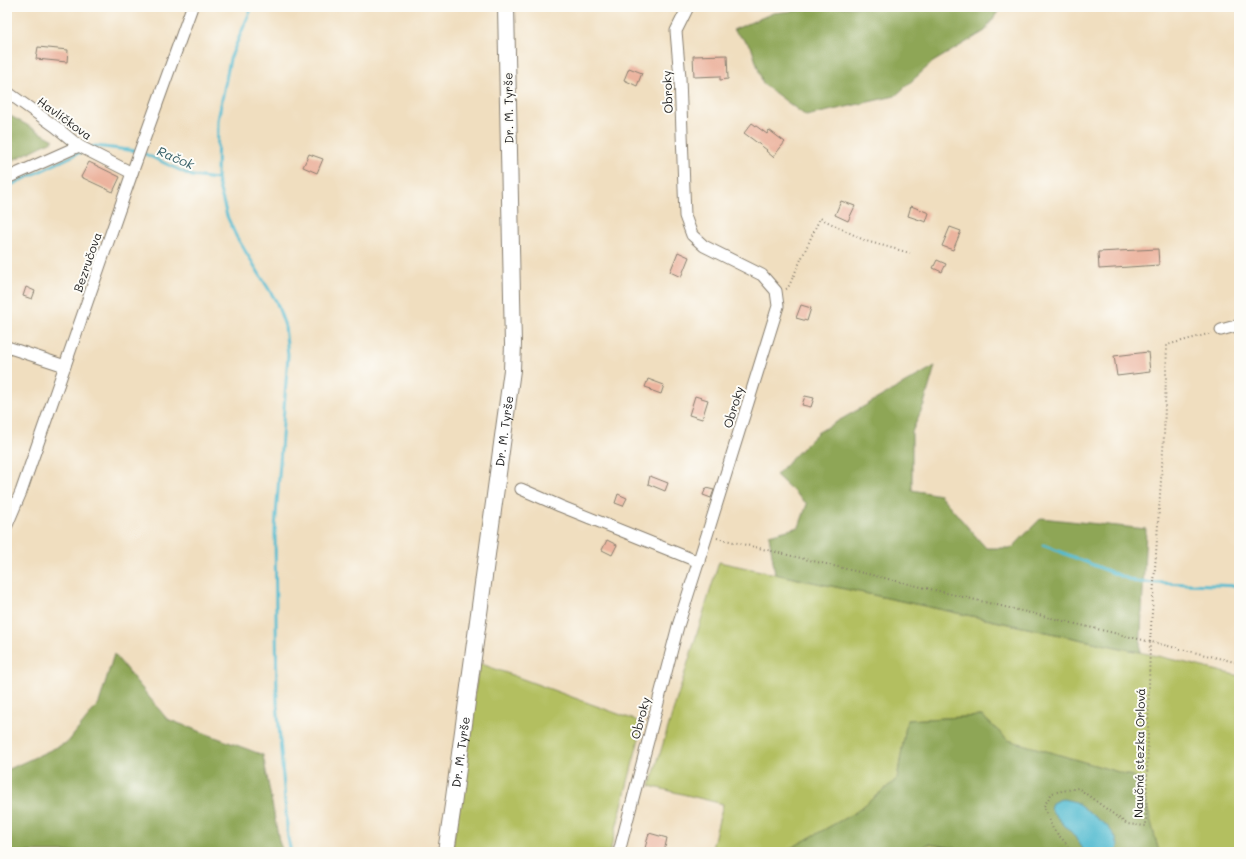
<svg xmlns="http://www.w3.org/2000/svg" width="1246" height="859" viewBox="0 0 1246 859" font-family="Mali,sans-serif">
  <rect width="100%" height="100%" fill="#fdfcf7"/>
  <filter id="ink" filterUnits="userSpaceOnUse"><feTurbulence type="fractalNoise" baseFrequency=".025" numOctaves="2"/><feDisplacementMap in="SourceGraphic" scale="8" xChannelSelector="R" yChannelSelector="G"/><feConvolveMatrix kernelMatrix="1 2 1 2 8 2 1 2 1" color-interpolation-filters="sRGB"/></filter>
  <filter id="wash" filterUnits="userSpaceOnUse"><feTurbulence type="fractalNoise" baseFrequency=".012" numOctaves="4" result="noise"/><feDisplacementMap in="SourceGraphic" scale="16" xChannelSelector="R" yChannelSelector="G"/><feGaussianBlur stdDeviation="0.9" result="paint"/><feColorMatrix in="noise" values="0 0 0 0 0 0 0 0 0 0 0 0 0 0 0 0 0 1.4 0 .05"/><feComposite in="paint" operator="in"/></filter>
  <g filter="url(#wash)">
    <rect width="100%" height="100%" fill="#f0debf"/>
    <!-- green -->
    <g fill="#b3bf61" stroke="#686e3e">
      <path d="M719,562L1162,657L1239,676V852H1159L1139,778L1008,740L982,716L907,720L897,779L856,812L784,852H711L723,804L650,786Z"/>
      <path d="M479,663L643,723L610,852H452Z"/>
      <path d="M928,844L980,852H916Z"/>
    </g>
    <!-- forest -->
    <g fill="#8ea657" stroke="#55613a">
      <path d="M832,7H1001L985,31L933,62L895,96L806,116L763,84L751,46L733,30L773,13Z"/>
      <path d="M7,114L54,140L7,163Z"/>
      <path d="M935,366L924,404L912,432V490L940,495L986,548H1012L1041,518L1146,529L1140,652L775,574L769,535L799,527L807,504L776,475L817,433Z"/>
      <path d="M114,654L167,719L263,755L279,841L283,852H7V770L68,742L99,703Z"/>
      <path d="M982,716L1008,740L1139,778L1159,852H980L928,844L916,852H784L856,812L897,779L907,720Z"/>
    </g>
    <!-- water -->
    <path fill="#53bbd0" stroke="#386c76" d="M1063,799L1076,802L1108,827L1115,836L1118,845L1117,852H1084C1078,834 1060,824 1050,808L1052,803L1058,800Z"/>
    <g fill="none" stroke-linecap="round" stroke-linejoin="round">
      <!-- stream -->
      <g stroke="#53bbd0" stroke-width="3">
        <path d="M90,148L95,146L137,151"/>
        <path d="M143,153L192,176L217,179L218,120L230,59L252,7"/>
        <path d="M217,179L227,216L236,236L276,301L285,326L288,355L275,530L277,702L288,838L291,852"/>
        <path d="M7,187L83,151"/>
        <path d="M1043,545L1136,582L1239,586"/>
      </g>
    </g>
    <g id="blocks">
      <!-- building -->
      <g fill="#ecb49f">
        <path d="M38,47L68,50L67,62L36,59Z"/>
        <path d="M727,55L728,79L720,80V76L694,77L693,56Z"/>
        <path d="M629,68L642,73L637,86L624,80Z"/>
        <path d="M752,123L767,134L769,130L785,142L773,157L766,151L767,150L744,133Z"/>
        <path d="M309,154L323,159L317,173L303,167Z"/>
        <path d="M89,162L120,177L113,192L81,177Z"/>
        <path d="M841,201L855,206L848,221L835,215Z"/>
        <path d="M911,206L929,213L926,222L908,216Z"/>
        <path d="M950,227L961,231L953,250L942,246Z"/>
        <path d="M1158,249L1159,265L1099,269L1098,252Z"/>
        <path d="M678,252L689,257L681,277L670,272Z"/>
        <path d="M937,260L946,264L942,272L933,268Z"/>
        <path d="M26,287L35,291L32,299L23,296Z"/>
        <path d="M801,305L811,308L807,321L796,318Z"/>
        <path d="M1148,352L1150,372L1117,376L1114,356Z"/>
        <path d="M648,379L664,385L661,394L650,390L651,389L645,387Z"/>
        <path d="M695,396L708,400L702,419L689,415Z"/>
        <path d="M805,396L814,398L811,407L802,405Z"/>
        <path d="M650,476L668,483L665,491L648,484Z"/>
        <path d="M706,488L714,490L711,498L703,495Z"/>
        <path d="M618,494L627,498L623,506L615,503Z"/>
        <path d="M607,540L617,545L612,555L602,550Z"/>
        <path d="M649,833L667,838L664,852H644Z"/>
      </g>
    </g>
  </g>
  <g filter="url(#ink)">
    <use href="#blocks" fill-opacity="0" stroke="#867d6e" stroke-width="1"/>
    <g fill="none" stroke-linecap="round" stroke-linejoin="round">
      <defs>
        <g id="street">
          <path d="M7,92L56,127L79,146L132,173"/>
          <path d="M7,178L79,146"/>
          <path d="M1221,330L1239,325"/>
          <path d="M7,347L65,366"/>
          <path d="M521,489L560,506L699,562"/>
          <path d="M7,525L21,492L132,173L192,7"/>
          <path d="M619,852L678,626L707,535L778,306L776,291L762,275L704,246L692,235L685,216L680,78L676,31L688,7"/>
        </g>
        <g id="secondary">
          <path id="s1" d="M446,852L453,805L512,370L513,344L506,7"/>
        </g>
      </defs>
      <!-- street casing -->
      <use href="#street" stroke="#867d6e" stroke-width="13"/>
      <!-- secondary casing -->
      <use href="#secondary" stroke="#867d6e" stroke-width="18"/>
      <!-- path -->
      <g stroke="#867d6e" stroke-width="2" stroke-dasharray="1 3" stroke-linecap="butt">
        <path d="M786,289L788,288L820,218L866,241L910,253"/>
        <path d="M717,538L1239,663"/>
        <path d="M1150,642L1164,436L1167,345L1212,333"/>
        <path d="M1074,852L1053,829L1044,806L1052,793L1078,788L1127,824L1146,826L1150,642"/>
      </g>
      <!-- street -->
      <use href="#street" stroke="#fff" stroke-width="11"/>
      <!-- secondary -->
      <use href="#secondary" stroke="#fff" stroke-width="16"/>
    </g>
  </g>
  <g text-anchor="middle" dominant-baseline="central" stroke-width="4" stroke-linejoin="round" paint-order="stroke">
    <!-- street labels -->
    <g font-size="12" fill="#1c1c1c" stroke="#fdfcf7">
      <text transform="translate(667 92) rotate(-93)">Obroky</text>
      <text transform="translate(508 108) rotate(-91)">Dr. M. Tyrše</text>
      <text transform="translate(65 118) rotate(36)">Havlíčkova</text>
      <text transform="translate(87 262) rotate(-71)">Bezručova</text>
      <text transform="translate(733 407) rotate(-73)">Obroky</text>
      <text stroke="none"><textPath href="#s1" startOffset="425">Dr. M. Tyrše</textPath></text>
      <text transform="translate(640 718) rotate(-75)">Obroky</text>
      <text stroke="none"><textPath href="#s1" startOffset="101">Dr. M. Tyrše</textPath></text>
      <text transform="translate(1139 753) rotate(-89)">Naučná stezka Orlová</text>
    </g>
    <!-- water labels -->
    <g font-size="13" font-style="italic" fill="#325c64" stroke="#fdfcf7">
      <text transform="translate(176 157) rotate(23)">Račok</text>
    </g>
  </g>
  <!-- margin -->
  <rect width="1246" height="859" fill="none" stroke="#fdfcf7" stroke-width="24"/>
</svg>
